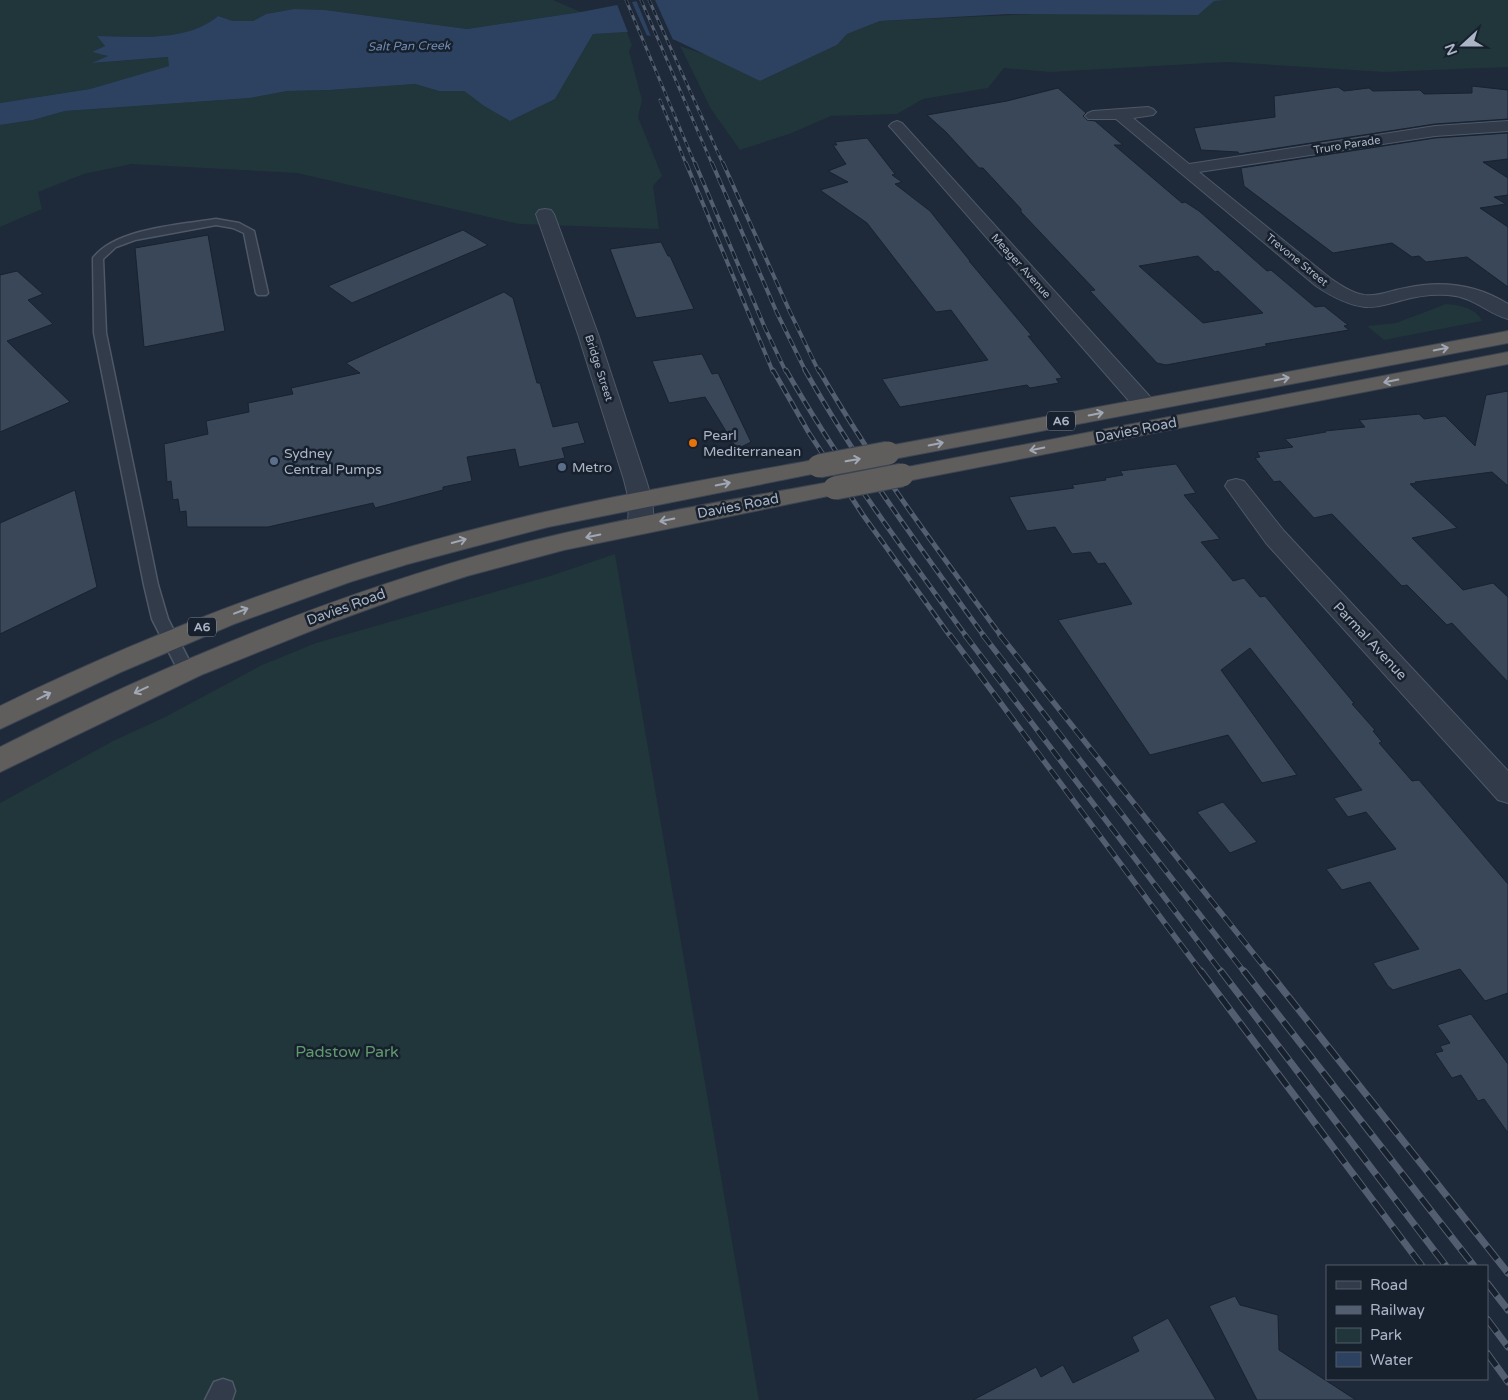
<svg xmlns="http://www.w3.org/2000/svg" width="1508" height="1400" viewBox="0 0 1508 1400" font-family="'Varela Round',sans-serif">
  <rect width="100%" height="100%" fill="#1e2939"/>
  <!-- green -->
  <g fill="#20363a">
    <path d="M0,0H553L581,12L467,29L325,10L294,9L266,14L253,21H233L218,16C186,43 137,36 98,36L105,46L93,52L109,56L94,63L169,57L170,66L90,89L0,103Z"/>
    <path d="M1226,0H1508V67L1384,72L1227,62L1050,72L1004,68L988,88L923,99L897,114L831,116L792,133L740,150L711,109L680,46L715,58L760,81L837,45L847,34L880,21L1034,14Z"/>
    <path d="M627,32L632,45L629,51L642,100L638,117L662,176L653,186L659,229L519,224L297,173L131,164L84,174L38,192L42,209L0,227V125L33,120L65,111L250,98L287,91L329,90L415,84L439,91H464L484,106L510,121L555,99L593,34Z"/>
    <path d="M1446,304C1460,305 1476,308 1482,321L1384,340L1367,326L1396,323Z"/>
    <path d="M615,554L759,1400H0V803L113,741L165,717L262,665L316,643L550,576Z"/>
  </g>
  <!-- water -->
  <path fill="#2d4260" d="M643,0H1226L1214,1L1198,15L1008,14L880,21L847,34L837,45L760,81L675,40L627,32L593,34L555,99L510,121L484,106L464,91H439L415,84L329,90L287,91L250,98L65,111L33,120L0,125V103L90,89L169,66L168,57L92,63L108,56L92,52L105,46L97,36C136,36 186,43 218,16L233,21H253L266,14L294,9L325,10L467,29L581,12Z"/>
  <!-- pier -->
  <g fill="#1e2939">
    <path d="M631,0L648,38L629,35L616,2Z"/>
    <path d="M636,0H655L674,42L652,39Z"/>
  </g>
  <!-- building -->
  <g fill="#394759" stroke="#19222f" fill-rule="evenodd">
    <path d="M1472,86L1508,90V119L1435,124L1239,154L1238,152L1201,150L1194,128L1275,117L1274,96L1338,87L1344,91L1369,88L1373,91L1420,90L1424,94L1472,93Z"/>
    <path d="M1058,88L1086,113L1083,116L1087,120L1095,121L1123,145H1114L1182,203L1185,202L1199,211L1267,271L1271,270L1315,307L1324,306L1348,325L1344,326L1349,330L1265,344L1267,346L1166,365L1157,363L1090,291L1095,290L1021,212V209L983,168H979L946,132L927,115L1007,101ZM1198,256L1215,272L1218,271L1263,313L1203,323L1139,266Z"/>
    <path d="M1508,133V159L1483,162L1508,178V195L1494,197L1506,204L1480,208L1508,227V287L1467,257L1426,262L1419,256L1412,257L1392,243L1333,253L1244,186L1241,168L1435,138Z"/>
    <path d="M867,138L895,174L892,175L902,182L895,184L930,211L970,261H969L1032,336H1028L1060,375L1062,378L1056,379L1059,383L1030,388L1027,385L900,407L882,379L988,360L951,310L936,312L867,223L820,190L848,182L828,171L846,164L833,145H837L835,142Z"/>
    <path d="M463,230L488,245L352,303L328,286Z"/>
    <path d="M208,235L225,331L144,347L135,248Z"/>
    <path d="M661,242L668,256H670L694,309L636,318L610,249Z"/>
    <path d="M17,271L43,294L28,300L53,324L7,341L70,402L0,432V275Z"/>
    <path d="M504,292L513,298L537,383H540L553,427L578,422L585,443L562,448L565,458L519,467L515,449L467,457L472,481L443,487V490L375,508L373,503L268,527H187L186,511L180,512L178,499L173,500L171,481L167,482L164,444L208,434L206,421L249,412L248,403L293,394L291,388L360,373L346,363Z"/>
    <path d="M702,354L712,374L718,373L751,442L737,449L705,397L669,403L652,361Z"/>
    <path d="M1508,391V486L1492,472L1415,482L1416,483L1410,484L1457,528L1412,538L1463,590L1493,583L1508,597V682L1452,623L1447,625L1407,585L1402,586L1332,514L1314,518L1280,481L1274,482L1255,458L1260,457L1257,452L1293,447L1285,439L1326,432L1325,431L1365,427L1359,420L1419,414L1424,419L1445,416L1475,446L1486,395Z"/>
    <path d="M1176,464L1196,493L1184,495L1220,539L1201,542L1233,581L1244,578L1260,597L1265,596L1354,703L1352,704L1375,730L1373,731L1382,742L1379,743L1412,781L1419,780L1508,884V993L1485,1001L1460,969L1393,990L1388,986L1373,963L1419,949L1370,882L1342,890L1326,869L1396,849L1366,812L1348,817L1334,798L1362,790L1250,648L1221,670L1297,775L1262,783L1228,735L1150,755L1058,620L1132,604L1105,563L1098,564L1090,552L1072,554L1055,527L1027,531L1009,497L1074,488L1072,485L1106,480L1105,478L1123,475L1120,471Z"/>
    <path d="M75,490L97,587L0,634V523Z"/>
    <path d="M1223,802L1257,842L1230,853L1197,812Z"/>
    <path d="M1471,1014L1508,1064V1133L1484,1099L1478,1101L1461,1075L1452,1078L1435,1053L1443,1051L1440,1046L1450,1043L1437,1025Z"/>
    <path d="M1235,1296L1240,1305L1278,1315L1279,1350L1356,1400H1257L1209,1306Z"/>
    <path d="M1168,1318L1216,1400H973L1036,1367L1041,1377L1063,1365L1073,1383L1139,1351L1132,1337Z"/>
  </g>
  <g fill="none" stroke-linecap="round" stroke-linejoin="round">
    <defs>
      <g id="service">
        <path d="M216,219L239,223L254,231L268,293L266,295H258L256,293L244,233L233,228L216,225L135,240L116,247L103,259L106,333L158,585L168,619L194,670L192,674L186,676L180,674L152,619L144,585L94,333L93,258C116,228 180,225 216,219Z"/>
        <path d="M223,1379L232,1382L235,1391L232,1400H205L214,1382Z"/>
      </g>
      <g id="minor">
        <path d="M1148,107L1153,109L1156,112L1153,115L1133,118L1189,164L1435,126L1508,121V131L1435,136L1199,172L1330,278C1340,285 1352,293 1364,295C1378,297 1392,290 1405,288C1441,280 1476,284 1508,304V319C1486,313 1475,297 1448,295C1433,294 1417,296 1403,300C1391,303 1378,308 1365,307C1347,305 1331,296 1316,286L1116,119H1088L1085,116L1088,113L1093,111Z"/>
        <path d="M897,121L902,123L1153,400L1156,405L1153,410L1145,411L1137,410L892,129L889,126L892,123Z"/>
        <path d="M545,209L551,210L554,214L598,334L646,480C651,496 658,517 648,532L640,534L632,532L628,526L629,500L624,480L578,334L536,214L539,210Z"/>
        <path d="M1236,479L1244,481L1284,531L1508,771V803L1498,800L1266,543L1225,486L1228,481Z"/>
      </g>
      <g id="trunk">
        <path d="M1508,331V343L888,460L880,458L877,453L880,448L888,446Z"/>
        <path d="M1508,352V364L902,482L894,480L891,475L894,470L902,468Z"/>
        <path d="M819,459L827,461L830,466L827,471L548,527L408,564L350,582L234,624L121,672L0,729V706C148,634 301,575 460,533C578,501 699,481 819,459Z"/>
        <path d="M835,481L843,483L847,488L843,493L564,550L467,576L399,598L333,622L201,675L0,772V747C169,662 344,589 527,542C628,517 732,500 835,481Z"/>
      </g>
    </defs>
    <!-- service casing -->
    <use href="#service" stroke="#4f5867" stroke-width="3"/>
    <!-- minor casing -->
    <use href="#minor" stroke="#4f5867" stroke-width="2"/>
    <!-- trunk casing -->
    <use href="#trunk" stroke="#3c4553" stroke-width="2"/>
    <!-- service -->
    <use href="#service" fill="#313b49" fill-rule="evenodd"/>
    <!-- minor -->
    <use href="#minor" fill="#313b49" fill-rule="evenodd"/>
    <!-- trunk -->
    <use href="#trunk" fill="#605e5c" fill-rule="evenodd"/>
    <defs>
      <g id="rail-far4">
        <path d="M626,0L695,164"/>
        <path d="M641,0L712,164"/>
        <path d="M649,0L723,164"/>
        <path d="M660,100L686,164"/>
      </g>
      <g id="rail-far3">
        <path d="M686,163L773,372"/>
        <path d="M695,163L765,328L786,372"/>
        <path d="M712,163L777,313L806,372"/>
        <path d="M723,163L790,312L819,372"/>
      </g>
      <g id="rail-far2">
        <path d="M773,370L809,433L863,515L950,636"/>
        <path d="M786,370C839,463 903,549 966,636"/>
        <path d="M805,370C858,464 921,549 984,636"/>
        <path d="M819,370C873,464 937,549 1001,636"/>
      </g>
      <g id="rail-far1">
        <path d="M950,635L1202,973"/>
        <path d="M965,635L1222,973"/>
        <path d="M983,635L1245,973"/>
        <path d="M1000,635L1269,973"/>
      </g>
      <g id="rail">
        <path d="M1201,971L1422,1266"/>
        <path d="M1221,971L1446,1266"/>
        <path d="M1244,971L1474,1266"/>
        <path d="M1268,971L1508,1273"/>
        <path d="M1487,1283L1508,1310"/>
        <path d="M1487,1319L1508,1347"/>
        <path d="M1487,1353L1508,1382"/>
      </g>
    </defs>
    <!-- rail-far4 casing -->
    <use href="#rail-far4" stroke="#535e71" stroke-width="3"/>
    <!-- rail-far3 casing -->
    <use href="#rail-far3" stroke="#535e71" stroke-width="4"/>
    <!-- rail-far2 casing -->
    <use href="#rail-far2" stroke="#535e71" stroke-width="5"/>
    <!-- rail-far1 casing -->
    <use href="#rail-far1" stroke="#535e71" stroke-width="5.5"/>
    <!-- rail casing -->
    <use href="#rail" stroke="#535e71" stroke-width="7"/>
    <!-- rail-far4 -->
    <use href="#rail-far4" stroke="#17202d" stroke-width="2" stroke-dasharray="5.5" stroke-linecap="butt"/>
    <!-- rail-far3 -->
    <use href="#rail-far3" stroke="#17202d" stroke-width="2.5" stroke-dasharray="8" stroke-linecap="butt"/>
    <!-- rail-far2 -->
    <use href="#rail-far2" stroke="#17202d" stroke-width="3" stroke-dasharray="9" stroke-linecap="butt"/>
    <!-- rail-far1 -->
    <use href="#rail-far1" stroke="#17202d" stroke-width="4" stroke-dasharray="12" stroke-linecap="butt"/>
    <!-- rail -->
    <use href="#rail" stroke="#17202d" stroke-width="5" stroke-dasharray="16" stroke-linecap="butt"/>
    <defs>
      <g id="trunk-bridge">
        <path d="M819,466L888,453"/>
        <path d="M835,488L902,475"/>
      </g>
    </defs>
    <!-- trunk-bridge casing -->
    <use href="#trunk-bridge" stroke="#3c4553" stroke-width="25" stroke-linecap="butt"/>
    <!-- trunk-bridge -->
    <use href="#trunk-bridge" stroke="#605e5c" stroke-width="23"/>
  </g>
  <!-- one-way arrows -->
  <defs><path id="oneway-shaft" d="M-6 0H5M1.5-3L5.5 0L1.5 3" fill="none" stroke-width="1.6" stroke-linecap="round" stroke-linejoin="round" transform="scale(1.25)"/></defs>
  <g stroke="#a0a8b6">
    <use href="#oneway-shaft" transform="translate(1441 349) rotate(-11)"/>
    <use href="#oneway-shaft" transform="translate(1282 379) rotate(-11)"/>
    <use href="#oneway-shaft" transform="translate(1391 381) rotate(169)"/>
    <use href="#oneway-shaft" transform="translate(1096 414) rotate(-11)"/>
    <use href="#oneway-shaft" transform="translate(936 444) rotate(-11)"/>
    <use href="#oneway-shaft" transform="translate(1037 449) rotate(169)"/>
    <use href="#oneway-shaft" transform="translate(853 460) rotate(-10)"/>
    <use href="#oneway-shaft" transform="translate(723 484) rotate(-11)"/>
    <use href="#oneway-shaft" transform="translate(667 520) rotate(169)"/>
    <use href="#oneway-shaft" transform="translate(593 536) rotate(168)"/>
    <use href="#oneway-shaft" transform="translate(459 541) rotate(-15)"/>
    <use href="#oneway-shaft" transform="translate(241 611) rotate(-21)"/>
    <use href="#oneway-shaft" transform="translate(141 690) rotate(155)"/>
    <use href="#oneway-shaft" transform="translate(44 696) rotate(-26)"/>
  </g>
  <!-- markers -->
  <circle fill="#e8710a" stroke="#17202d" stroke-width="2" cx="693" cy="443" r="5"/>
  <g fill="#5c6f8a" stroke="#17202d" stroke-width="2">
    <circle cx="274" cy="461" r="5"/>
    <circle cx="562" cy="467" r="5"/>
  </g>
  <g text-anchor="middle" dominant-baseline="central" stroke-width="5" stroke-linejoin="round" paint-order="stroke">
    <!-- far-street labels -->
    <g font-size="11" fill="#abb5c6" stroke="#17202d">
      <text transform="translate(1347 145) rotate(-9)">Truro Parade</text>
      <text transform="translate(1297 260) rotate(39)">Trevone Street</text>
      <text transform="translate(1021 266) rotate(48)">Meager Avenue</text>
      <text transform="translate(599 368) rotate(72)">Bridge Street</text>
    </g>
    <!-- far-water labels -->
    <g font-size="12" font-style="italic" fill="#708bb2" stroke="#17202d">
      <text transform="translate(409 46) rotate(-1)">Salt Pan Creek</text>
    </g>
    <!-- shield labels -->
    <g fill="#17202d" stroke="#7f8898" stroke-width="1">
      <rect x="1047" y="411.5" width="28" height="19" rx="4"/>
      <rect x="188" y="617.5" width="28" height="19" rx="4"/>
    </g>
    <g font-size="12" font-weight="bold" fill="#abb5c6">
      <text x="1061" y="421">A6</text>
      <text x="202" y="627">A6</text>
    </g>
    <!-- street labels -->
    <g font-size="14" fill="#abb5c6" stroke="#17202d">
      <text transform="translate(1136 430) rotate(-11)">Davies Road</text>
      <text transform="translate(738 506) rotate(-11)">Davies Road</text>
      <text transform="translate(346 607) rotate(-20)">Davies Road</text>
      <text transform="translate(1370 641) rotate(47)">Parmal Avenue</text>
    </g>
    <!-- poi labels -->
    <g font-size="14" fill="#abb5c6" stroke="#17202d" text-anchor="start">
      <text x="703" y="435">Pearl<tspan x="703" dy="16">Mediterranean</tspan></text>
      <text x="284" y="453">Sydney<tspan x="284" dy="16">Central Pumps</tspan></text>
      <text x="572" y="467">Metro</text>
    </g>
    <!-- near-park labels -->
    <g font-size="16" fill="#61996e" stroke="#17202d">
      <text x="347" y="1052">Padstow Park</text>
    </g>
  </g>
  <!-- legend -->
  <rect x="1326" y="1265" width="162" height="115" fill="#17202d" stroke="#525c6a"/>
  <rect x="1336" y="1281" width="25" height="8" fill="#313b49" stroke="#525c6a"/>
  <text x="1370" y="1290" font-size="15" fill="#abb5c6">Road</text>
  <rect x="1336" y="1306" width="25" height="8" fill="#535e71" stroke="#525c6a"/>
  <text x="1370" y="1315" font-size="15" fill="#abb5c6">Railway</text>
  <rect x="1336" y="1328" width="25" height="15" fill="#20363a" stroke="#525c6a"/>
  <text x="1370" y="1340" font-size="15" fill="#abb5c6">Park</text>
  <rect x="1336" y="1352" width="25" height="15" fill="#2d4260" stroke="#525c6a"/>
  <text x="1370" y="1365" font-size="15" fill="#abb5c6">Water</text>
  <!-- north arrow -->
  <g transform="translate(1463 45) rotate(249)" stroke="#17202d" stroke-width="4" paint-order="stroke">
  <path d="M0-4L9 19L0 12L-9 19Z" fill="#abb5c6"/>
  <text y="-8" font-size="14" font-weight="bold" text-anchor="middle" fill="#abb5c6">N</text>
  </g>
</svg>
